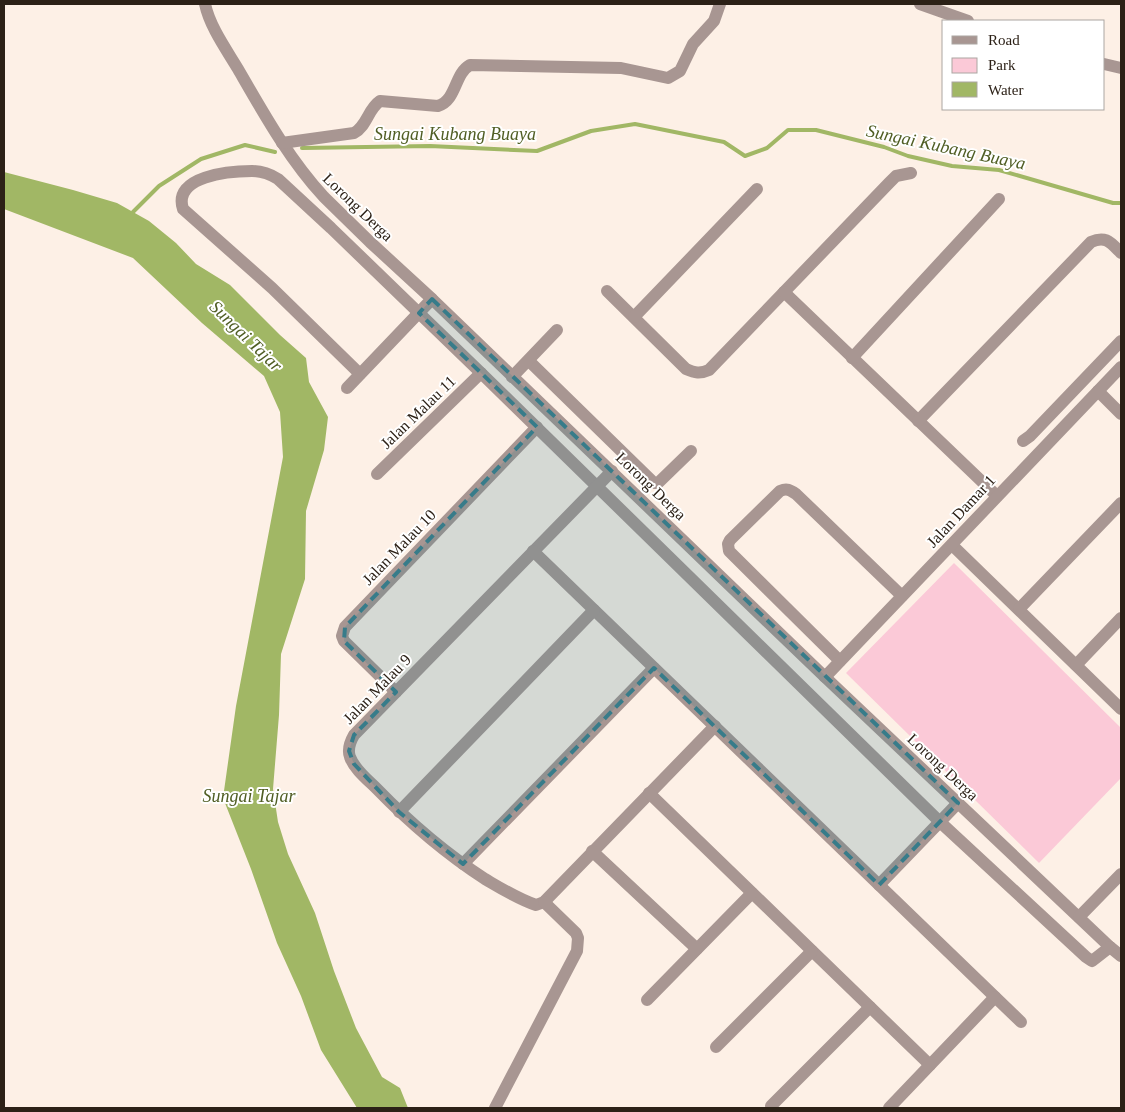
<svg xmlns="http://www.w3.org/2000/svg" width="1125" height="1112" viewBox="0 0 1125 1112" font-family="'Times New Roman',serif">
  <rect width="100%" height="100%" fill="#fdf0e6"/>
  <!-- green -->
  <path fill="#fbc9d7" d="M954,563L1121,728V778L1039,863L846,673Z"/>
  <!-- water -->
  <path fill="#a1b765" d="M4,172L73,190L117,203L149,221L176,243L196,264L230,285L280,335L306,358L309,382L328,417L324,450L306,511L305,579L281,654L279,715L273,789L278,822L288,854L315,913L334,971L356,1028L382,1077L400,1088L408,1108H357L321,1050L301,996L277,943L251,869L223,798L236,706L283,457L280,412L264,376L202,323L133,258L4,209Z"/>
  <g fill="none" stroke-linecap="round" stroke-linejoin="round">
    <!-- stream -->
    <g stroke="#a1b765" stroke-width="4">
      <path d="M302,148L430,146L537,151L591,131L635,124L724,142L745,156L767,148L788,130H816L884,147L908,156L952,166L999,170L1113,203H1121"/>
      <path d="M132,216L133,212L159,186L201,159L245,145L275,152"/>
    </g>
    <!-- minor -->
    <g stroke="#a89692" stroke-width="12">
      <path d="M205,4C210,27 226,49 238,69C264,114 289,159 324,197L370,242L432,299L825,677L1110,947L1121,956"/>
      <path d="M920,4L968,21"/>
      <path d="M1104,64L1121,68"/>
      <path d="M282,143L354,133C367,126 368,109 380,101L438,106C457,100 454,74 470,65L621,68L668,78L680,71L693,44L714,21L720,4"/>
      <path d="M607,291L686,369C695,373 700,374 709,370L889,183L896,176L911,173"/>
      <path d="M784,292L997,496"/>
      <path d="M634,317L757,189"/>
      <path d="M852,358L999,199"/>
      <path d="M529,361L654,483H658L691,451"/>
      <path d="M360,374L272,288L183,209C172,176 230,171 252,171C261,171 270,174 278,179L331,228L481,373L940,822L1086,957L1092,961L1110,947"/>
      <path d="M512,377L557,330"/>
      <path d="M347,388L432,299"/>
      <path d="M1098,391L1121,414"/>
      <path d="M918,421L1091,242C1106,235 1111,243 1121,253"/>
      <path d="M1023,441L1030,436L1121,341"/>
      <path d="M612,471L354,735C350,742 347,749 350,757C354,769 368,780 377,789C410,823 445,853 485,879C502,889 518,899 536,905L544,902L715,726"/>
      <path d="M377,474L481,373"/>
      <path d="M952,545L1121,709"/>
      <path d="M533,551L1021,1022"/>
      <path d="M1019,609L1121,503"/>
      <path d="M840,661L729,551L728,544L730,540L780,491C787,488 790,490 796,494L902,596"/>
      <path d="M1076,665L1121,618"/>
      <path d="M825,677L1121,367"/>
      <path d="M396,692L344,641L342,636L345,627L537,427"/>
      <path d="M649,793L930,1065"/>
      <path d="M399,812L594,610"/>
      <path d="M592,851L697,949"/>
      <path d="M463,864L654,668"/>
      <path d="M879,885L958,803"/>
      <path d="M1079,917L1121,874"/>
      <path d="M647,1000L752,893"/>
      <path d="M716,1047L812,951"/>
      <path d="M771,1106L870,1007"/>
      <path d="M495,1108L577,951L578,938L576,933L544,902"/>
      <path d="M889,1108L995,997"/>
    </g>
  </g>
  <!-- marked area -->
  <path fill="#377c8a" fill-opacity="0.2" stroke="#377c8a" stroke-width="4" stroke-dasharray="10 6" stroke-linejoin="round" d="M432,299L958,803L879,885L654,668L463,864L399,812L354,764L349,751L354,735L396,692L344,641L345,627L537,427L419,313Z"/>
  <g text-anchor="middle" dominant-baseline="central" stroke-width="4" stroke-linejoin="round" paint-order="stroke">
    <!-- street labels -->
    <g font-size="16" fill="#2c2117" stroke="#fff">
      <text transform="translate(358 207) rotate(44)">Lorong Derga</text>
      <text transform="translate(418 412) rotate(-44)">Jalan Malau 11</text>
      <text transform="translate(651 486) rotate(44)">Lorong Derga</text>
      <text transform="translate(961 511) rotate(-47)">Jalan Damar 1</text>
      <text transform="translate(399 547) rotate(-46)">Jalan Malau 10</text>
      <text transform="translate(377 689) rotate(-46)">Jalan Malau 9</text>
      <text transform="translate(943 767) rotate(43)">Lorong Derga</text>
    </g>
    <!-- water labels -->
    <g font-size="18" font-style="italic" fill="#505e24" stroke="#fff">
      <text x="455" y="134">Sungai Kubang Buaya</text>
      <text transform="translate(946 147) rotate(12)">Sungai Kubang Buaya</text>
      <text transform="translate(246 336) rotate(44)">Sungai Tajar</text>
      <text x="249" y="796">Sungai Tajar</text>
    </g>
  </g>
  <!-- border -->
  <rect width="1125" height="1112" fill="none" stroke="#2c2117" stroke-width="10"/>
  <!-- legend -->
  <rect x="942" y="20" width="162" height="90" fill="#ffffff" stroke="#aba6a2"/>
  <rect x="952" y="36" width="25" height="8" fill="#a89692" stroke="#aba6a2"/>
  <text x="988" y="45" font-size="15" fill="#2c2117">Road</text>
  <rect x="952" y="58" width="25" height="15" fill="#fbc9d7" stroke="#aba6a2"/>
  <text x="988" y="70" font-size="15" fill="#2c2117">Park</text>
  <rect x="952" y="82" width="25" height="15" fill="#a1b765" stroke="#aba6a2"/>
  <text x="988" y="95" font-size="15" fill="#2c2117">Water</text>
</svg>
